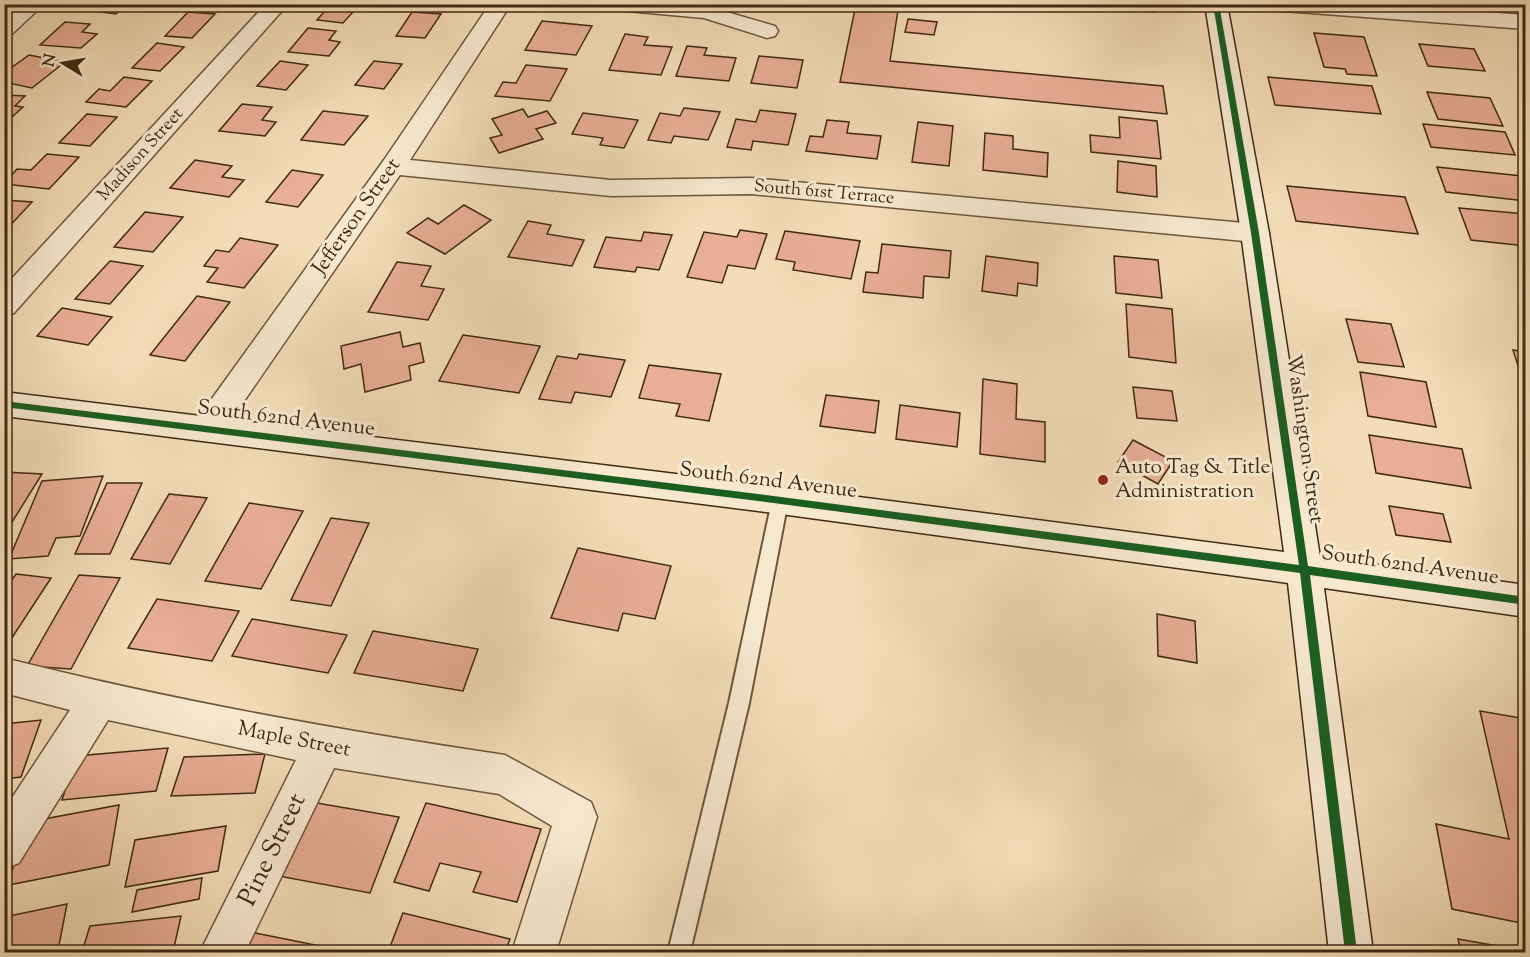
<svg xmlns="http://www.w3.org/2000/svg" width="1530" height="957" viewBox="0 0 1530 957" font-family="'Sorts Mill Goudy',serif">
  <rect width="100%" height="100%" fill="#f3dcb7"/>
  <filter id="stains"><feTurbulence type="fractalNoise" baseFrequency=".00333" numOctaves="4"/><feColorMatrix values="0 0 0 0 .2 0 0 0 0 .09 0 0 0 0 .02 0 0 0 .5 -.17"/></filter>
  <radialGradient id="worn" r=".72"><stop offset=".6" stop-color="#630" stop-opacity="0"/><stop offset="1" stop-color="#630" stop-opacity=".3"/></radialGradient>
  <!-- building -->
  <g fill="#e8ae96" stroke="#402a14" stroke-width="1.5">
    <path d="M84,4H126L116,14L79,9Z"/>
    <path d="M331,4H360L343,23L317,20Z"/>
    <path d="M856,4H899L890,61L1163,86L1167,114L840,82Z"/>
    <path d="M1071,4H1153L1154,12Z"/>
    <path d="M188,12L215,14L192,38L165,36Z"/>
    <path d="M412,12L441,14L425,38L396,36Z"/>
    <path d="M908,19L937,22L934,35L905,32Z"/>
    <path d="M542,21L592,26L576,55L525,50Z"/>
    <path d="M65,22L90,24L82,32L97,34L81,48L40,45Z"/>
    <path d="M308,28L336,31L329,40L340,42L329,56L288,52Z"/>
    <path d="M1314,33L1364,37L1377,76L1347,74L1345,69L1324,67Z"/>
    <path d="M625,34L648,37L644,45L672,47L661,75L609,70Z"/>
    <path d="M157,43L184,47L160,71L132,68Z"/>
    <path d="M1419,44L1474,49L1485,71L1428,66Z"/>
    <path d="M687,46L707,48L704,55L736,58L729,81L676,76Z"/>
    <path d="M29,55L65,62L32,88L4,82V73Z"/>
    <path d="M759,56L803,60L797,88L751,83Z"/>
    <path d="M280,61L308,65L286,90L257,86Z"/>
    <path d="M374,61L402,64L384,89L355,85Z"/>
    <path d="M526,65L567,69L550,101L495,96L503,82L516,83Z"/>
    <path d="M124,77L152,81L126,107L86,102L99,89L110,91Z"/>
    <path d="M1268,77L1372,86L1381,114L1275,105Z"/>
    <path d="M1427,92L1490,98L1503,126L1438,119Z"/>
    <path d="M4,95L25,96L15,106L23,107L4,124Z"/>
    <path d="M242,104L272,107L262,120L276,122L265,136L219,131Z"/>
    <path d="M684,108L720,112L708,140L674,136L671,143L648,140L660,113L680,116Z"/>
    <path d="M523,109L528,117L547,111L556,123L536,129L543,139L499,153L490,138L502,135L492,119Z"/>
    <path d="M760,110L796,114L788,145L753,141L751,150L727,147L736,119L756,122Z"/>
    <path d="M323,111L368,116L344,145L301,140Z"/>
    <path d="M583,113L638,120L624,148L600,145L603,138L572,134Z"/>
    <path d="M87,114L117,117L90,146L59,143Z"/>
    <path d="M1119,117L1157,121L1161,159L1091,152L1090,135L1120,138Z"/>
    <path d="M827,120L849,122L847,133L881,136L877,159L806,151L810,136L823,137Z"/>
    <path d="M918,122L953,126L949,166L912,162Z"/>
    <path d="M1423,124L1505,132L1515,155L1431,147Z"/>
    <path d="M985,133L1013,136V149L1048,153L1047,177L983,170Z"/>
    <path d="M47,154L79,157L49,189L4,184L17,169L31,170Z"/>
    <path d="M195,160L232,166L222,177L244,180L229,197L170,188Z"/>
    <path d="M1118,161L1156,166L1157,197L1117,192Z"/>
    <path d="M1437,167L1522,176L1526,183V201L1446,192Z"/>
    <path d="M292,170L323,175L298,207L266,202Z"/>
    <path d="M1287,186L1405,197L1418,234L1296,221Z"/>
    <path d="M4,200L32,202L4,232Z"/>
    <path d="M464,205L491,220L445,254L407,233L428,218L438,224Z"/>
    <path d="M1459,208L1526,214V246L1471,240Z"/>
    <path d="M145,212L183,217L153,252L114,247Z"/>
    <path d="M528,221L551,225L547,234L584,240L572,266L508,257Z"/>
    <path d="M740,230L767,234L755,269L728,265L722,283L687,277L704,232L737,237Z"/>
    <path d="M785,231L860,241L851,279L793,270L795,262L776,259Z"/>
    <path d="M644,232L672,235L659,270L637,267L635,272L594,267L606,237L641,241Z"/>
    <path d="M240,238L278,245L244,288L207,282L218,268L204,266L216,250L229,252Z"/>
    <path d="M882,244L951,251L949,278L924,276L923,298L863,292L866,272L878,273Z"/>
    <path d="M986,256L1038,263L1037,286L1018,283L1017,296L982,291Z"/>
    <path d="M1114,256L1158,260L1162,298L1116,293Z"/>
    <path d="M110,261L143,266L110,304L75,299Z"/>
    <path d="M397,262L431,266L421,286L444,289L428,320L368,312Z"/>
    <path d="M197,296L230,302L185,361L150,355Z"/>
    <path d="M1126,304L1172,309L1176,363L1129,357Z"/>
    <path d="M62,308L112,317L88,345L37,336Z"/>
    <path d="M1346,319L1391,324L1404,367L1358,362Z"/>
    <path d="M400,332L403,347L420,343L424,362L409,366L411,380L365,392L361,364L344,369L341,346Z"/>
    <path d="M463,335L540,346L519,393L439,381Z"/>
    <path d="M1513,350L1526,352V375H1521Z"/>
    <path d="M579,354L625,360L611,397L575,392L571,403L539,399L557,356L577,359Z"/>
    <path d="M649,365L721,374L709,421L676,416L680,404L639,398Z"/>
    <path d="M1360,372L1426,382L1436,427L1368,416Z"/>
    <path d="M983,379L1017,384L1016,419L1045,422V462L980,454Z"/>
    <path d="M1133,387L1172,391L1177,421L1137,418Z"/>
    <path d="M826,395L879,401L875,433L820,426Z"/>
    <path d="M900,405L960,413L957,447L896,439Z"/>
    <path d="M1369,435L1462,449L1471,488L1376,473Z"/>
    <path d="M1133,440L1173,461L1158,484L1118,462Z"/>
    <path d="M4,472L42,474L4,535Z"/>
    <path d="M103,476L80,536L56,538L48,556L9,559L42,481Z"/>
    <path d="M107,483H142L110,554H75Z"/>
    <path d="M169,494L207,498L170,564L131,559Z"/>
    <path d="M249,503L303,511L261,589L205,581Z"/>
    <path d="M1389,506L1443,514L1451,542L1396,535Z"/>
    <path d="M331,518L369,523L331,606L291,600Z"/>
    <path d="M578,548L671,566L655,619L623,613L618,631L551,618Z"/>
    <path d="M16,574L51,578L4,650V591Z"/>
    <path d="M79,575L120,578L71,669L27,666Z"/>
    <path d="M157,599L239,611L212,661L128,648Z"/>
    <path d="M1157,614L1195,621L1197,663L1158,656Z"/>
    <path d="M252,619L347,635L328,673L232,656Z"/>
    <path d="M373,631L478,649L463,691L354,673Z"/>
    <path d="M1480,711L1526,719V924L1452,909L1436,824L1509,839Z"/>
    <path d="M41,720L21,777L4,779V724Z"/>
    <path d="M168,748L156,791L62,800L76,756Z"/>
    <path d="M265,754L255,793L171,796L184,757Z"/>
    <path d="M305,801L399,817L370,893L273,875Z"/>
    <path d="M426,803L541,829L517,902L473,892L481,872L440,863L429,891L394,882Z"/>
    <path d="M119,805L109,865L9,885L23,823Z"/>
    <path d="M226,826L218,871L125,887L135,840Z"/>
    <path d="M202,878L199,899L132,912L137,890Z"/>
    <path d="M67,904L59,945L22,952H4V917Z"/>
    <path d="M403,913L510,939L505,952H388Z"/>
    <path d="M181,916L173,952H82L90,926Z"/>
    <path d="M245,931L350,952H235Z"/>
    <path d="M1458,939L1526,951V952H1461Z"/>
  </g>
  <g fill="none" stroke-linecap="round" stroke-linejoin="round">
    <defs>
      <path id="lane" d="M780,494L786,496L788,501L749,703L690,952H668L729,703L772,501L774,496Z"/>
      <g id="street">
        <path d="M20,4H44L12,34L4,35V18Z"/>
        <path d="M266,4H288L14,313L4,316V287Z"/>
        <path d="M490,4H511L410,160L611,180L751,178L1255,224L1265,227L1269,233L1265,239L1255,242L751,194L611,196L400,175L220,436L209,439L198,436L193,427L198,418L384,160Z"/>
        <path d="M606,4L706,6L775,26L778,31L775,36L767,38L704,18L616,10L608,9Z"/>
        <path d="M1260,4H1369L1526,15V29L1270,10L1262,9Z"/>
        <path d="M4,658C170,700 336,730 505,755L591,802L597,817L556,952H512L552,826L499,794L334,768L245,952H200L296,760L108,720L19,863L4,869V810L70,710L4,693Z"/>
      </g>
      <path id="secondary" d="M1205,4H1227L1269,233L1320,557L1526,585V617L1324,588L1373,952H1329L1288,583L766,512L4,416V392L766,485L1284,552L1241,233Z"/>
    </defs>
    <!-- lane casing -->
    <use href="#lane" stroke="#6d563d" stroke-width="4"/>
    <!-- street casing -->
    <use href="#street" stroke="#6d563d" stroke-width="3"/>
    <!-- secondary casing -->
    <use href="#secondary" stroke="#402a14" stroke-width="3"/>
    <!-- lane -->
    <use href="#lane" fill="#f7e8d0" fill-rule="evenodd"/>
    <!-- street -->
    <use href="#street" fill="#f7e8d0" fill-rule="evenodd"/>
    <!-- secondary -->
    <use href="#secondary" fill="#f7e8d0" fill-rule="evenodd"/>
    <defs>
      <path id="cycleway" d="M1213,4H1219L1259,233L1308,566L1526,597V605L1310,575L1357,952H1345L1300,573L766,502L4,407V401L766,495L1299,565L1251,233Z"/>
    </defs>
    <!-- cycleway casing -->
    <use href="#cycleway" stroke="#f7e8d0" stroke-width="4"/>
    <!-- cycleway -->
    <use href="#cycleway" fill="#1b5e20" fill-rule="evenodd"/>
  </g>
  <!-- markers -->
  <circle fill="#8f2418" stroke="#f7e8d0" stroke-width="2" cx="1103" cy="480" r="6"/>
  <g text-anchor="middle" dominant-baseline="central" stroke-width="6" stroke-linejoin="round" paint-order="stroke">
    <!-- far-street labels -->
    <g font-size="18" fill="#402a14" stroke="#f7e8d0">
      <text transform="translate(141 155) rotate(-48)">Madison Street</text>
      <text transform="translate(824 193) rotate(5)">South 61st Terrace</text>
    </g>
    <!-- street labels -->
    <g font-size="21" fill="#402a14" stroke="#f7e8d0">
      <text transform="translate(357 217) rotate(-55)">Jefferson Street</text>
      <text transform="translate(286 419) rotate(7)">South 62nd Avenue</text>
      <text transform="translate(1304 439) rotate(82)">Washington Street</text>
      <text transform="translate(768 481) rotate(7)">South 62nd Avenue</text>
      <text transform="translate(1410 566) rotate(8)">South 62nd Avenue</text>
      <text transform="translate(294 740) rotate(11)">Maple Street</text>
    </g>
    <!-- poi labels -->
    <g font-size="21" fill="#402a14" stroke="#f7e8d0" text-anchor="start">
      <text x="1115" y="468">Auto Tag &amp; Title<tspan x="1115" dy="24">Administration</tspan></text>
    </g>
    <!-- near-street labels -->
    <g font-size="26" fill="#402a14" stroke="#f7e8d0">
      <text transform="translate(273 850) rotate(-64)">Pine Street</text>
    </g>
  </g>
  <!-- margin -->
  <rect width="1530" height="957" fill="none" stroke="#f3dcb7" stroke-width="24"/>
  <rect x="6" y="6" width="1518" height="945" fill="none" stroke="#402a14" stroke-width="3"/>
  <rect x="12" y="12" width="1506" height="933" fill="none" stroke="#402a14" stroke-width="1.5"/>
  <!-- north arrow -->
  <g transform="translate(63 63) rotate(281)" stroke="#f7e8d0" stroke-width="4.5" paint-order="stroke">
  <path d="M0-4.5L10 22L0 15L-10 22Z" fill="#402a14"/>
  <text y="-9" font-size="16" font-weight="bold" text-anchor="middle" fill="#402a14">N</text>
  </g>
  <rect width="100%" height="100%" filter="url(#stains)"/>
  <rect width="100%" height="100%" fill="url(#worn)"/>
</svg>
